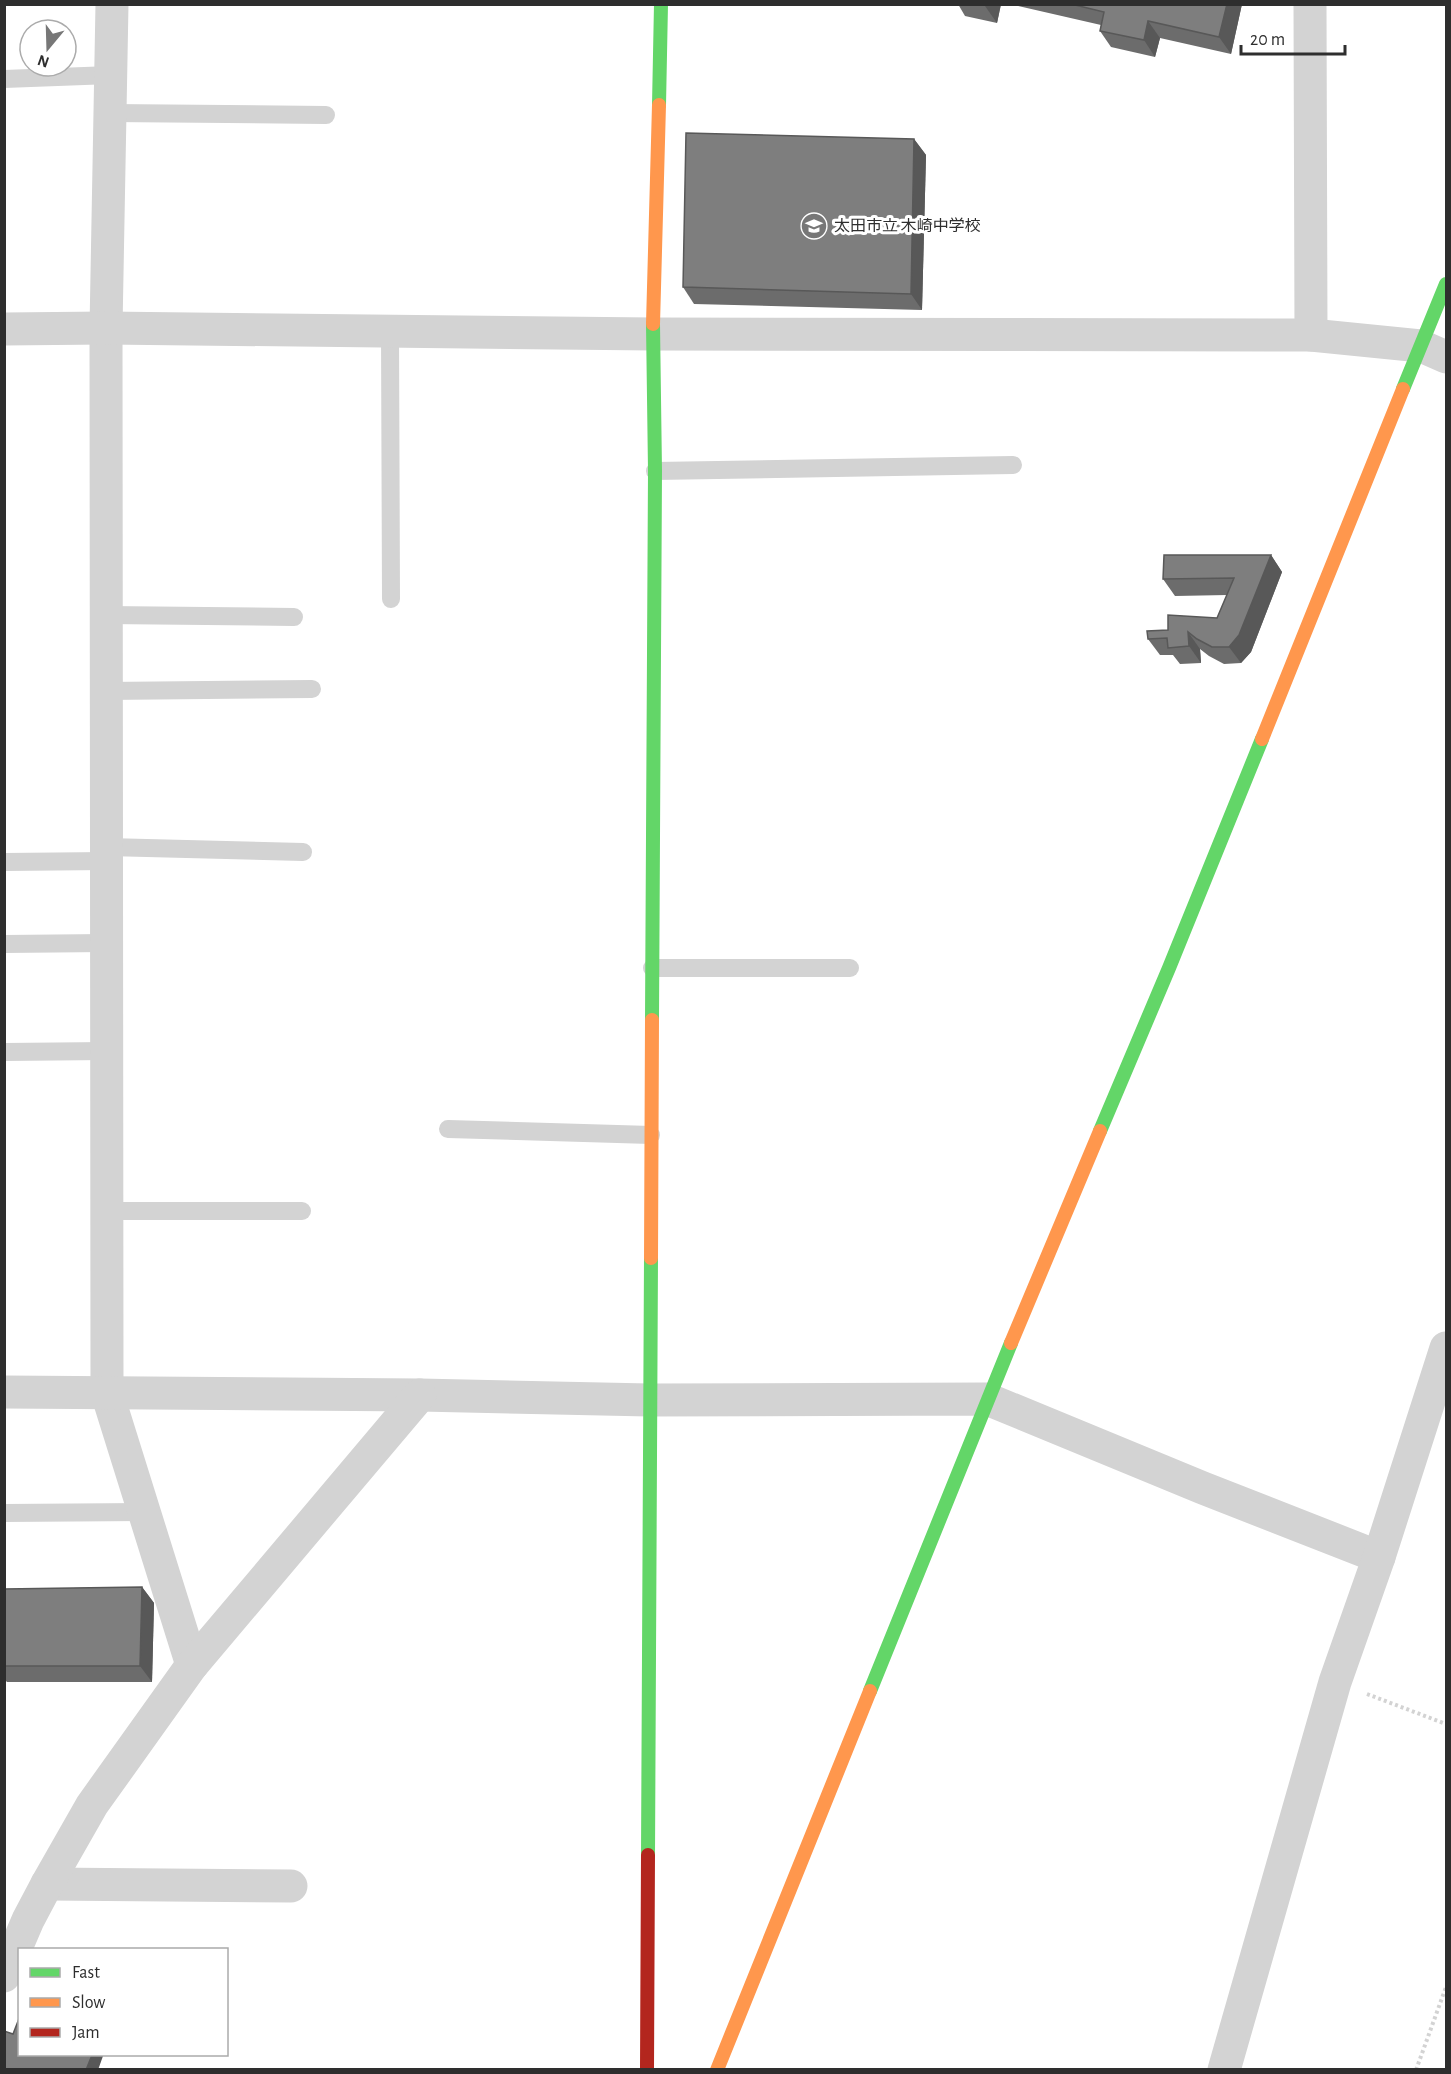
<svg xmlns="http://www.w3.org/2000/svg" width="1451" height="2074" viewBox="0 0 1451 2074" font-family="'Alegreya Sans','Noto Sans JP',sans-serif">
  <rect width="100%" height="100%" fill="#fff"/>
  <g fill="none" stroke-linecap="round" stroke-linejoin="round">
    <!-- path -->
    <g stroke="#d3d3d3" stroke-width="4" stroke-dasharray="3 3" stroke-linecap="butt">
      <path d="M1367,1694L1446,1724"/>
      <path d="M1416,2070L1446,1987"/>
    </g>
    <!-- lane -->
    <g stroke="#d3d3d3" stroke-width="18">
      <path d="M4,79L111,75"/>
      <path d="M110,113L326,115"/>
      <path d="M390,331L391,599"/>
      <path d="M655,471L1013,465"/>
      <path d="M106,615L294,617"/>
      <path d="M106,691L312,689"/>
      <path d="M107,847L303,852"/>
      <path d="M4,862L107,861"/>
      <path d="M4,944L106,943"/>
      <path d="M652,968H850"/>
      <path d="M4,1052L107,1051"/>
      <path d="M448,1129L651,1135"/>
      <path d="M107,1211H302"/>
      <path d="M4,1513L144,1512"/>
    </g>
    <!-- street -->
    <g stroke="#d3d3d3" stroke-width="33">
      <path d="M112,4L106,328L107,1393L192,1665"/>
      <path d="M1310,4L1311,335"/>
      <path d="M4,329L106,328L653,334L1311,335L1421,346L1446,357"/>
      <path d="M4,1392L420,1395L649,1400L987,1399L1203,1488L1379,1557"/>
      <path d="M47,1884L291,1886"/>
      <path d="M4,1976L28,1920L47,1884L92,1805L192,1665L420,1395"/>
      <path d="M1224,2070L1335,1682L1379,1557L1446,1348"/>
    </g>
    <!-- fast -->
    <g stroke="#63d668" stroke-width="14">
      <path d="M659,105L661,4"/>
      <path d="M1403,389L1446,284"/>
      <path d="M652,1020L655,471L653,324"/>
      <path d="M1100,1131L1169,968L1262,739"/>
      <path d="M870,1691L1011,1343"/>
      <path d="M648,1855L651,1258"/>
    </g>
    <!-- slow -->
    <g stroke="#ff974d" stroke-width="14">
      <path d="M653,324L659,105"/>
      <path d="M1262,739L1403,389"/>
      <path d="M651,1258L652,1020"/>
      <path d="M1011,1343L1100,1131"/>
      <path d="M717,2070L870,1691"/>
    </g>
    <!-- jam -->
    <path stroke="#b3261e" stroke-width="14" d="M647,2070L648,1855"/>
  </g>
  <!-- wall -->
  <g fill="#6c6c6c">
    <path d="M958,4H1001L997,23L965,16Z"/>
    <path d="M1010,4H1242L1231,54L1160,38L1155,57L1111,47L1100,31L1101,25Z"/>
    <path d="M914,139L926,155L922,310L694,304L683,287Z"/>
    <path d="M1271,555L1282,572L1251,652L1241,663L1224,664L1209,656L1200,649L1201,663L1180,664L1173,655H1160L1148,639L1217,618L1227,595L1175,596L1163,579Z"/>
    <path d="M142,1587L154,1603L152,1682H7L4,1679V1589Z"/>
  </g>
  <!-- shaded-wall -->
  <g fill="#585858">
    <path d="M986,4H1001L997,23L985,6Z"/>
    <path d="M1227,4H1242L1231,54L1219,37Z"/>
    <path d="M1148,21L1160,38L1155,57L1144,40Z"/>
    <path d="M914,139L926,155L922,310L911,294Z"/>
    <path d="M1271,555L1282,572L1251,652L1241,663L1229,647Z"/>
    <path d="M1188,632L1200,649L1201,663L1189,646Z"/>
    <path d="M142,1587L154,1603L152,1682L140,1666Z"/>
    <path d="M92,2055H102L103,2056L98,2070H86Z"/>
  </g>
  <!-- building -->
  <g fill="#7e7e7e" stroke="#585858" stroke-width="1.5">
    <path d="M1071,4H1227L1219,37L1148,21L1144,40L1100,31L1104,12Z"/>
    <path d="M686,133L914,139L911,294L683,287Z"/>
    <path d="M1164,555H1271L1239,635L1229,647H1212L1197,639L1188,632L1189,646L1168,648L1167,638L1148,639L1147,631L1168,630V615L1217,618L1234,578L1163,579Z"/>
    <path d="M142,1587L140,1666H4V1589Z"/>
    <path d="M20,2016V2055H92L86,2070L4,2069V2031L13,2034Z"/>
  </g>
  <!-- icons -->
  <defs>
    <symbol id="school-disc" viewBox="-11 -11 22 22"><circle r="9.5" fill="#777" stroke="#fff"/><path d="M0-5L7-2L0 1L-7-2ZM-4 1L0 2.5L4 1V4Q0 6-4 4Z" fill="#fff"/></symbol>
  </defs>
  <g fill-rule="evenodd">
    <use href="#school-disc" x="799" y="211" width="30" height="30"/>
  </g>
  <g text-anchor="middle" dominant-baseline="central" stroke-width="6" stroke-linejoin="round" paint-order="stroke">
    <!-- poi labels -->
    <g font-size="16" fill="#2e2e2e" stroke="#fff" text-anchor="start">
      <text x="834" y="226">太田市立 木崎中学校</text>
    </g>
  </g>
  <!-- border -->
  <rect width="1451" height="2074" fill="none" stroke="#2e2e2e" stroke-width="12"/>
  <!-- legend -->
  <rect x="18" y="1948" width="210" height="108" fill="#ffffff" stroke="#ababab" stroke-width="1.5"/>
  <rect x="30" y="1968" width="30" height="9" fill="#63d668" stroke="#ababab" stroke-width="1.5"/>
  <text x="72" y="1978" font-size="18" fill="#2e2e2e">Fast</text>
  <rect x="30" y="1998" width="30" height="9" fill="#ff974d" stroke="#ababab" stroke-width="1.5"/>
  <text x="72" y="2008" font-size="18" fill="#2e2e2e">Slow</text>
  <rect x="30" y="2028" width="30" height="9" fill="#b3261e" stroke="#ababab" stroke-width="1.5"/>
  <text x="72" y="2038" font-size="18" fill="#2e2e2e">Jam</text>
  <!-- north arrow -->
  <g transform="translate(48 48) rotate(199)"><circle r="28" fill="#ffffff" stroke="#ababab" stroke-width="1.5"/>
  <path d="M0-4.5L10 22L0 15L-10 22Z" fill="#777777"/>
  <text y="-9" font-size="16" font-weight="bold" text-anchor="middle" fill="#2e2e2e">N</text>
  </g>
  <!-- scale -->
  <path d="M1241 45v9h104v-9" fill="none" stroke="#2e2e2e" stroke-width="3"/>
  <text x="1250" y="45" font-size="18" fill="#2e2e2e" stroke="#ffffff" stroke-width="4.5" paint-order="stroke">20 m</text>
</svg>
